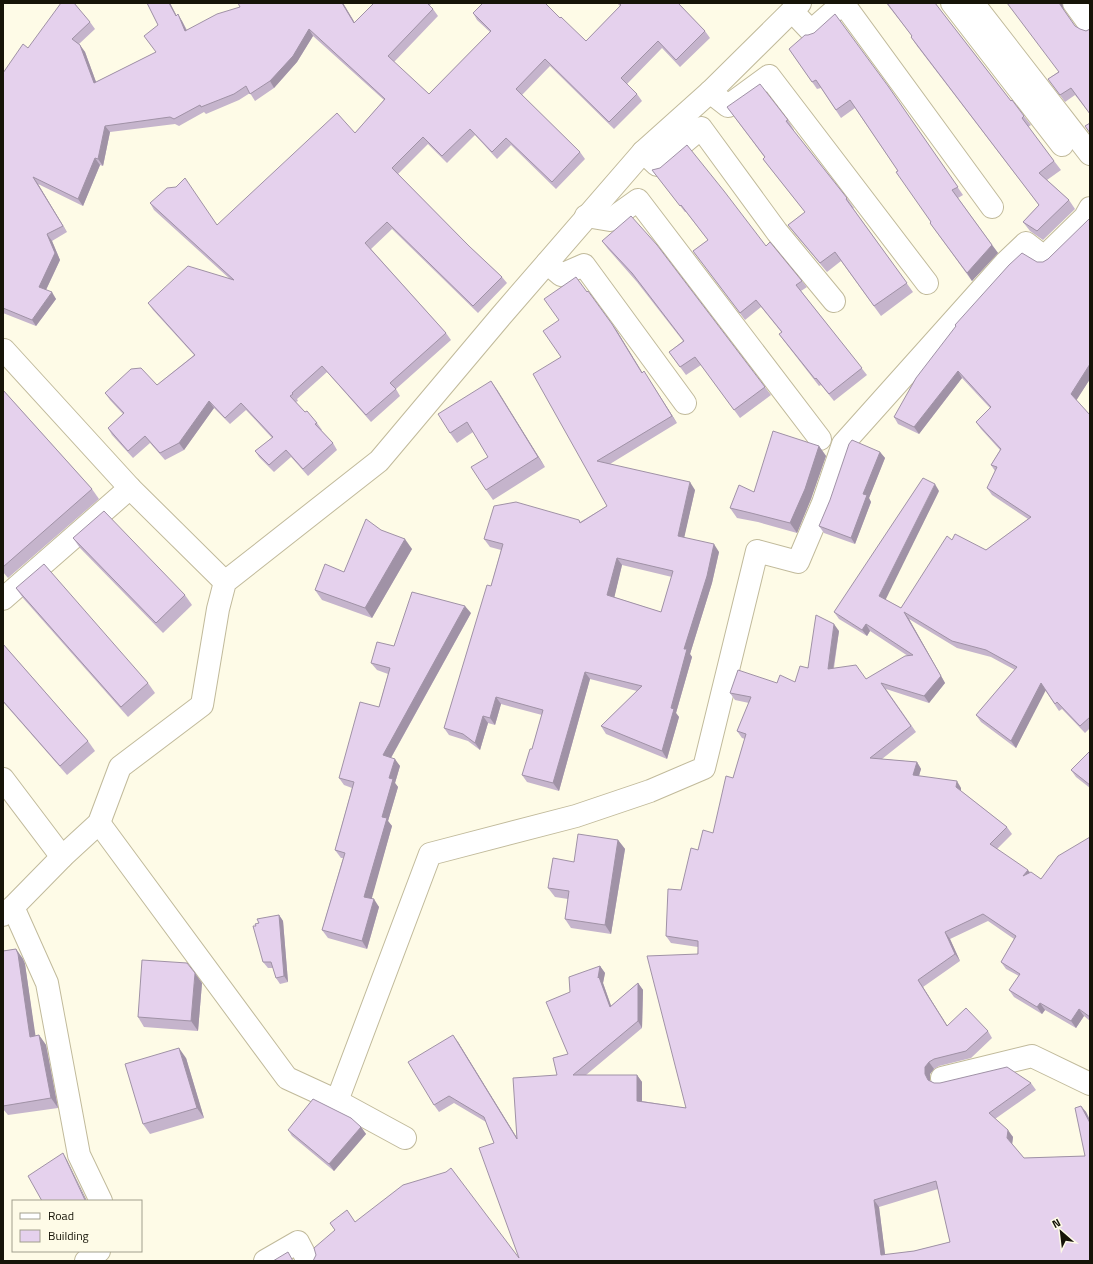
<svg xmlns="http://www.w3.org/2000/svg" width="1093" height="1264" viewBox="0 0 1093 1264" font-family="'Titillium Web',sans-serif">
  <rect width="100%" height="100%" fill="#fefbe7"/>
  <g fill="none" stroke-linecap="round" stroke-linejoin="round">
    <defs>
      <g id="minor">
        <path d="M952,3L1062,145"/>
        <path d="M973,3L1090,154"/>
        <path d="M1074,3L1090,25"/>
        <path d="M792,11L811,31L843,3L992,207"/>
        <path d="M710,92L728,106L769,76L927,283"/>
        <path d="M643,152L657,165L701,128L777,232L834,301"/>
        <path d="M586,216L610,220L638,200L820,439"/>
        <path d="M547,263L561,275L584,265L685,403"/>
        <path d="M3,351L4,350L130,488L225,582"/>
        <path d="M3,599L130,488"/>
        <path d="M3,779L62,857"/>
        <path d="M99,823L287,1078L337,1101L405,1138"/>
        <path d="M13,907L47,983L79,1155L101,1201"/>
        <path d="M3,915L13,907L62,857L99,823L120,767L202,705L218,609L225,582L379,461L501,316L643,152L710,92L800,3"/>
        <path d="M942,1078L1032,1056L1090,1084"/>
        <path d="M337,1101L430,854L576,816L650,791L704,768L757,551L798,562L823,503L843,444L1005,263L1026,243L1044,257L1085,217L1090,208"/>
        <path d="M86,1261L99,1251"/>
        <path d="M265,1261L298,1242L308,1261"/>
      </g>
    </defs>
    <!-- minor casing -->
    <use href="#minor" stroke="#c1ba9b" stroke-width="24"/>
    <!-- minor -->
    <use href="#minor" stroke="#fff" stroke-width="22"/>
  </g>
  <!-- wall -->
  <g fill="#c5b4cc" fill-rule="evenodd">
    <path d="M147,3H170L176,15L182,21L187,30L343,3L355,23L374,3H432L429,6L433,9L438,16L394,62L429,94L490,32L477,20L473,13L560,18L586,41L620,6L617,3H678L705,31L710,38L680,67L662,48L627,84L637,94L642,101L614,129L550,66L522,95L580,152L585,159L556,189L511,145L497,159L475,135L447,163L428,144L398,174L469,246L502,277L507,283L478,313L392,229L371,249L446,333L451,340L396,389L400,396L371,422L327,372L297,399L298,401L296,402L305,412L317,423L322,430H321L333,443L337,450L308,476L291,457L274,472L259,457L255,451L272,438L246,410L230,424L214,408L184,450L165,460L150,443L133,458L112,435L108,428L123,414L110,400L105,393L157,385L194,355L153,310L148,303L230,279L154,210L150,203L217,225L355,133L384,100L313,36L297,62L274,88L255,101L250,93L239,100L206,114L204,112L179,126L175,124L110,132L103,166L100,165L83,206L38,184L67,232L52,241L60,260L46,290L56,299L36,326L3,313V73L28,48L90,22L95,29L79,44L85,52L96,82L156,52L158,25Z"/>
    <path d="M886,3H935L1011,101L1024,116L1031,125L1028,127L1061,170L1047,180L1069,200L1075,209L1043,240L1030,231L1023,222L1039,205L917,46L911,37L912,36Z"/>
    <path d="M1062,4L1064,10L1075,26L1080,29L1086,31L1090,29V114L1075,95L1065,102L1048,79L1058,72Z"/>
    <path d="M789,49L888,86L963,195L958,198L998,253L972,281L930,223L931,222L898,171L855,108L841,118L821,88L817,89Z"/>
    <path d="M727,107L788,120L794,130H793L847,198L854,208H853L913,292L881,316L841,261L827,272L795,234L788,225L805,212L770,168L763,159L765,158Z"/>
    <path d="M652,170L766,246L802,281L807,287L801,291L867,375L834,401L821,385L819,386L784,341L779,334L782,333L761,307L745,320L693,251L708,240L686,212H685Z"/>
    <path d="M1090,219V379L1076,400L1090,415V728L1085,733L1062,709L1059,711L1045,690L1016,748L981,722L976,715L1015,670L991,657L957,648L909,619L945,683L929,703L886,689L916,732L882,759L917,762L921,769L919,776L961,788V791L1007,827L1012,834L997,849L1030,872L1041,879L1090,837V1021L1084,1016L1076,1028L1045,1010L1042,1014L1014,997L1009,990L1019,976L1006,969L1001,962L1014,939L988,921L950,939L960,961L923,987L947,1026L988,1031L992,1038L971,1058L939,1066L934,1069L930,1074V1081L934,1083H1031L1036,1090L995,1119L1013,1137L1012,1144L1024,1158L1085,1156L1081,1106L1086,1112L1090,1120V1261H313L335,1230L330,1223L355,1222L519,1258L494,1143L486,1122L454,1103L439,1112L434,1105L458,1042L517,1138L557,1075L568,1054L570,992L600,966L605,973L603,983L611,1006L638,983L643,990L642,1028L586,1075H637L642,1082V1101L686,1108L698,947L671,943L666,936L681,890L698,850L713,833L733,778L745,739L742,738L737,731L749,703L735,700L730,693L777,683L795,682L839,631L834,668L866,679L908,656L870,631L867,636L839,619L834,612L939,491L885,599L901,608L952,540L986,550L1028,519L992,495L987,488L995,471L991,465L1000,450L981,429L976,422L990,408L962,378L919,434L898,424L894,417L1037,262H1043L1048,259ZM938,1189L950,1242L914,1251L885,1255L879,1207Z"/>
    <path d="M602,241L765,387L771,395L740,418L701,365L686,375L669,352L683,341L637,282L608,249Z"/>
    <path d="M587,292L617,331L642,373L649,379L677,423L610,464L695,490L684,537L719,552L712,583L690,654L692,657L676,713L679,717L667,759L606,734L601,726L637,691L590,679L559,791L527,782L522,775L532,749L542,715L501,704L495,725L488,723L480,750L468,741L449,735L444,728L491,586L501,550L490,547L484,539L580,522L607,506L561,357L559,320ZM622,565L672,577L661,612L614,597Z"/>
    <path d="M491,381L545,467L493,500L486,490L488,457L473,432L457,443L450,433Z"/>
    <path d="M3,390L92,489L99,499L8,578L3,572Z"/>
    <path d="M819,446L826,456L811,499L797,533L758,522L737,518L730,508Z"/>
    <path d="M880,452L885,458L869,498L871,502L855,544L824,533L819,526Z"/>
    <path d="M381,530L412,549L372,618L322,600L315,590L344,572Z"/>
    <path d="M73,538L185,595L192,605L163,633L80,548Z"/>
    <path d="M16,588L148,683L155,693L128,717L23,598Z"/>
    <path d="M471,613L391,758L400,766L395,783L398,787L388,821L392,826L371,899L379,907L367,949L328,938L322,930L343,858H341L335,850L352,788L344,785L339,778L379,707L388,674L377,670L371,663L394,646Z"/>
    <path d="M3,644L88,741L95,751L67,775L3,702Z"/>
    <path d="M1090,751V788L1076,777L1071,770Z"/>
    <path d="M618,840L625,849L611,934L571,928L565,919L568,899L555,897L548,888L574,862Z"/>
    <path d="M279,915L283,921L288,982L280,984L276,978L273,968H268L263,962L256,926L259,923Z"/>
    <path d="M16,949L23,959L25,964L35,1036L39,1035L46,1045L58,1108L8,1115L3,1109V951Z"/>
    <path d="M202,983L198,1031L144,1027L138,1017Z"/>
    <path d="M186,1058L204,1118L150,1134L143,1124Z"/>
    <path d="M361,1127L366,1134L334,1171L292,1136L288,1130Z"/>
  </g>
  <!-- shaded-wall -->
  <g fill="#a092a6">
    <path d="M169,3H170L180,22L176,16Z"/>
    <path d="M342,3H343L359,30L354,23Z"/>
    <path d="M1059,3H1062L1064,10Z"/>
    <path d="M178,14L182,21L190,38L185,31Z"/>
    <path d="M309,29L313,36L297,62L274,88L270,81Z"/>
    <path d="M80,45L85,52L99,90L94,83Z"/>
    <path d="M105,126L110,132L103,166L98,159Z"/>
    <path d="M95,158L100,165L83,206L78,199Z"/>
    <path d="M33,177L38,184L67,232L63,226Z"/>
    <path d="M47,234L52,241L60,260L44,294L39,287Z"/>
    <path d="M992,245L998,253L972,281L967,273Z"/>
    <path d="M52,292L56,299L36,326L32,320Z"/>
    <path d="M612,324L617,331L647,380L642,373Z"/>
    <path d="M1090,364V379L1076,401L1071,394Z"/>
    <path d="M644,371L649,379L677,423L672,416Z"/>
    <path d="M958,371L962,378L919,434L914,427Z"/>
    <path d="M491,381L498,391L545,467L538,457Z"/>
    <path d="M209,401L214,408L184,450L179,443Z"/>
    <path d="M819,446L826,456L811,499L797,533L790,523Z"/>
    <path d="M880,452L885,458L869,498L871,502L855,544L851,538L863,494Z"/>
    <path d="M690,482L695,490L683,543L678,536Z"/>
    <path d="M935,484L939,491L884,603L879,596Z"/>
    <path d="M405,539L412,549L372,618L365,608Z"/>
    <path d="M714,544L719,552L712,583L690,654L692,657L676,713L679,717L667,759L662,751L671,708L684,649Z"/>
    <path d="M617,558L622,565L613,603L607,595Z"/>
    <path d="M465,606L471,613L388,763L383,755Z"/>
    <path d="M904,612L909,619L945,683L929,703L924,696Z"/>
    <path d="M834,624L839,631L832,676L828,669Z"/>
    <path d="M866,624L870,631L867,636L862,630Z"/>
    <path d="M585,672L590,679L559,791L553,783Z"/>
    <path d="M1041,683L1046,690L1016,748L1011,741Z"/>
    <path d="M496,697L501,704L495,725L490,718Z"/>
    <path d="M483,716L488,723L480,750L475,743Z"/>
    <path d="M395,759L400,766L395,783L398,787L388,821L392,826L370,905L364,897L389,778Z"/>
    <path d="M917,762L921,769L917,782L913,775Z"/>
    <path d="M957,781L961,788V794L956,787Z"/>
    <path d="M618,840L625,849L611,934L605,925Z"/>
    <path d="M1028,870L1033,877L1023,876Z"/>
    <path d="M374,899L379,907L367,949L362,941Z"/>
    <path d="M279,915L283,921L288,982L284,976Z"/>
    <path d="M945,932L950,939L960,961L955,954Z"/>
    <path d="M16,949L23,959L25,964L37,1046L30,1037Z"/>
    <path d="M600,966L605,973L603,983L614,1014L610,1007L598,978Z"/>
    <path d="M195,973L202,983L198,1031L191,1021Z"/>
    <path d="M918,980L923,987L952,1033L947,1026Z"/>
    <path d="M638,983L643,990L642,1028L638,1021Z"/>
    <path d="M1040,1003L1045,1010L1042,1014L1037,1007Z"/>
    <path d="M1079,1009L1084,1016L1076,1028L1071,1021Z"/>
    <path d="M39,1035L46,1045L58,1108L51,1098Z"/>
    <path d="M453,1035L458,1042L522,1146L517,1139Z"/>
    <path d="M179,1048L186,1058L204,1118L197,1108Z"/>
    <path d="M929,1062L934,1069L930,1074V1081L928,1080L925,1074V1067Z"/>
    <path d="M637,1075L642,1082V1107L637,1101Z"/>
    <path d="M1081,1106L1086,1112L1090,1120V1123Z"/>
    <path d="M361,1127L366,1134L334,1171L329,1164Z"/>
    <path d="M1008,1130L1013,1137L1012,1145L1007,1138Z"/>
    <path d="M63,1153L67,1160L87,1201H86Z"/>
    <path d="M874,1200L879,1207L886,1261L881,1255Z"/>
  </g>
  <!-- building -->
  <g fill="#e5d1ed" stroke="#a092a6" fill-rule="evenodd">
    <path d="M61,3H74L90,22L72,39L80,45L94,83L156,52L144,36L158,25L147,3H169L176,16L178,14L185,31L217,14L240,7L238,3H342L354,23L374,3H427L433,9L388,56L429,94L491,31L473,13L483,3H545L560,18L561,17L586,41L621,5L619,3H678L705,31L676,60L658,41L621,78L637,94L609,122L545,59L516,89L580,152L552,182L506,138L492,152L470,129L442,156L423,137L392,168L469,246L502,277L473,306L387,222L365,243L446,333L390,383L396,389L366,415L322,366L292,393L293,394L290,396L305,412L307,411L317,423L315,424L333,443L303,469L286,450L269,465L255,451L273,437L241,403L225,418L209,401L179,443L160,453L145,436L128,451L108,428L124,413L105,393L131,369L141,368L157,385L195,355L148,303L188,266L234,280L150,203L167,188L176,187L185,178L217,225L337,113L355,133L385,99L309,29L293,56L270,81L250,94L246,86L234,94L201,107L200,105L174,119L170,117L105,126L98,159L95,158L78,199L33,177L63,226L47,234L55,253L39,287L52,292L32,320L3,308V73L23,44L28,48Z"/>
    <path d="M887,3H935L1011,101L1012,100L1024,116L1022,118L1054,161L1039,173L1069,200L1037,231L1023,222L1039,205L911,37L912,36Z"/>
    <path d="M1007,3H1059L1075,26L1080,29L1086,31L1090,29V114L1071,88L1060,95L1048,79L1059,72Z"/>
    <path d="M835,14L888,86L958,187L952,190L992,245L967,273L930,223L931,222L896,172L898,171L850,100L836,110L816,80L812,82L789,49L805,35H808L814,33Z"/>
    <path d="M760,84L788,120L786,121L847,198L846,199L907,283L874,306L835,252L820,263L788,225L805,212L763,159L765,157L727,107Z"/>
    <path d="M1090,123V133L1085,126Z"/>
    <path d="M687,145L724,191L766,246L770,242L802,281L796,285L862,368L829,394L816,378L815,379L779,334L782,332L756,300L740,313L693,251L708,240L681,205L680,206L652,170L660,168Z"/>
    <path d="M631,216L657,245L765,387L734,410L695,357L680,367L669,352L684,341L632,273L602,241Z"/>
    <path d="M1089,219H1090V296L1089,297H1090V364L1071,394L1090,415V717L1080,726L1057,702L1055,704L1041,683L1011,741L976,715L1017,667L986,650L952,641L904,612L941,676L924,696L881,683L911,726L870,758L917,762L913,775L957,781L956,787L1007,827L990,844L1028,870L1023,876L1031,872L1041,879L1058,856L1090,837V1017L1079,1009L1071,1021L1040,1003L1037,1007L1009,990L1020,974L1001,962L1016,936L983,914L945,932L955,954L918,980L947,1026L966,1008L988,1031L966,1051L934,1059L929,1062L925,1067V1074L928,1080L934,1083H940L1007,1067L1031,1083L989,1113L1008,1130L1007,1138L1024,1158L1085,1156L1075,1108L1081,1106L1090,1123V1261H313L316,1255L314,1248L335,1230L330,1223L347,1210L355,1222L403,1185L446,1172L451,1168L519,1258L479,1148L494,1143L484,1117L449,1096L434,1105L408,1062L453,1035L517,1139L513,1078L557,1075L553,1058L568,1054L546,1002L570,992L569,977L600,966L598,978L599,977L610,1007L638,983V1021L573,1075H637V1101L686,1108L647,956L698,954V941L666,936L668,889L681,890L691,848L698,850L703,830L713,833L726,776L733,778L746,734L737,731L751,697L730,693L738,670L777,683L780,675L795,682L800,666L808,668L816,615L834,624L828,669L856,665L866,679L905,656L913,655L866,624L862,630L834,612L923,478L935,484L879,596L901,608L947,536L952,540L955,534L986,550L1031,517L987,488L997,467L991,465L1001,449L976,422L991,407L958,371L914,427L894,417L916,378L956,326L955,325L1009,265L1022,253L1037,262H1043L1048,259ZM936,1181L950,1242L914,1251L881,1255L874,1200Z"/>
    <path d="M576,277L587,292L588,291L612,324L642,373L644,371L672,416L597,461L690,482L678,536L714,544L707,576L684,649H687L671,708L674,709L662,751L601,726L642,686L585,672L553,783L522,775L530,749H532L543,710L496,697L490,718L483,716L475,743L463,734L444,728L487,585L491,586L503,544L484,539L494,506L516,502L579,520L580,523L607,506L533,374L561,357L543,331L559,320L544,299ZM617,558L673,571L661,612L607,595Z"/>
    <path d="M491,381L538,457L486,490L471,467L488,457L467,422L450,433L438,414Z"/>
    <path d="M3,390L92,489L3,567Z"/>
    <path d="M773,431L819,446L805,489L790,523L751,513L730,508L739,485L754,492Z"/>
    <path d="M852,440L880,452L863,494L867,495L851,538L819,526L830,500L849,444Z"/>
    <path d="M104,511L185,595L156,623L73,538Z"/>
    <path d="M366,519L381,530L405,539L365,608L315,590L325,564L344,572Z"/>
    <path d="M44,564L148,683L121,707L16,588Z"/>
    <path d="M412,592L465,606L383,755L395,759L389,778L393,779L382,817L387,818L364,897L374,899L362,941L322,930L345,853L335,850L354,782L339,778L360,702L379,707L390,668L371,663L377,642L394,646Z"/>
    <path d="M3,644L88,741L60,766L3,701Z"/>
    <path d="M1090,751V785L1071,770Z"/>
    <path d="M578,834L618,840L605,925L565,919L569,891L548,888L553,858L574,862Z"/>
    <path d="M279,915L284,976L276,978L271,962H263L253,926H256L255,924L259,923L257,919Z"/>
    <path d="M16,949L18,954L30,1037L39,1035L51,1098L3,1106V951Z"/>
    <path d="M142,960L187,963L195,973L191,1021L138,1017Z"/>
    <path d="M179,1048L197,1108L143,1124L125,1064Z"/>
    <path d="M313,1099L351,1118L361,1127L329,1164L288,1130Z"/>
    <path d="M63,1153L85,1200L86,1201H42L28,1176Z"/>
    <path d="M288,1252L293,1261H273Z"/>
  </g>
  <!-- border -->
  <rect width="1093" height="1264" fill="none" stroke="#161408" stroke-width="8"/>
  <!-- legend -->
  <rect x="12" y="1200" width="130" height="52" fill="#fefbe7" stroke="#a19f8e"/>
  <rect x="20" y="1213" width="20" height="6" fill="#ffffff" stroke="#a19f8e"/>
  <text x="48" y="1220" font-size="12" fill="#161408">Road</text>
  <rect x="20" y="1230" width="20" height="12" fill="#e5d1ed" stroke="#a19f8e"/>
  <text x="48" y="1240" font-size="12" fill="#161408">Building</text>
  <!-- north arrow -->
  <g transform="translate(1061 1232) rotate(332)" stroke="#fefbe7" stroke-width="3" paint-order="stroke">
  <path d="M0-3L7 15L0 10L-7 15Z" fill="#161408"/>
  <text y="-6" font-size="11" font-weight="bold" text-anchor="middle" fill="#161408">N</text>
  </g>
</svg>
